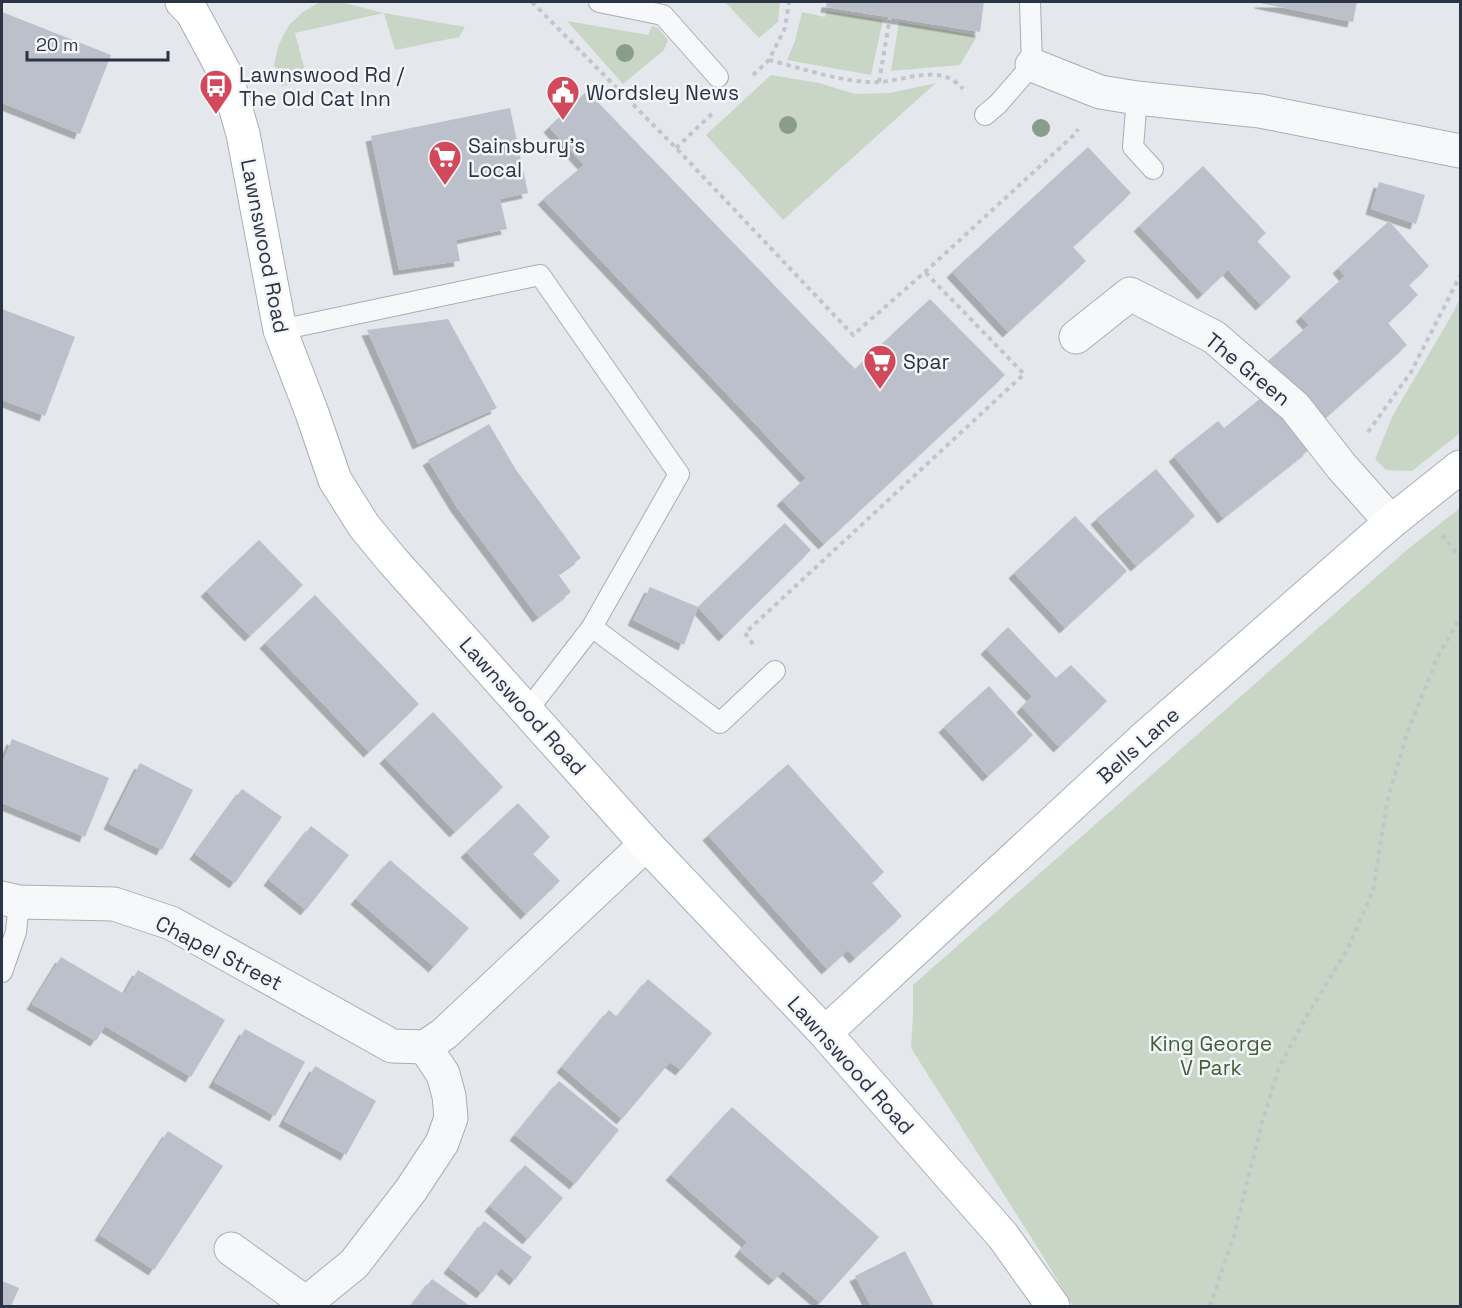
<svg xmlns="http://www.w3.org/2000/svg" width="1462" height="1308" viewBox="0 0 1462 1308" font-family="'Space Grotesk',sans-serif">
  <defs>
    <filter id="shadow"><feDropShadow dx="-5.5" dy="5.5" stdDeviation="0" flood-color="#0004"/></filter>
  </defs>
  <rect width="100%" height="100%" fill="#e4e7ec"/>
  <!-- green -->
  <g fill="#c9d6c5">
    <path d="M320,2L344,3L384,13L465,27L459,37L395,50L384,13L295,33L308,82L282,86L274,64L279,44L289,25L303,12Z"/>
    <path d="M725,2H780L778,22L759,38Z"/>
    <path d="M827,11L883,20L871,75L787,60L795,41L802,12L825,17Z"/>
    <path d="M567,21L648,35L652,26L658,28L668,40L664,50L623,84Z"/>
    <path d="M899,22L977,36L960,65L891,71Z"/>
    <path d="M771,75L819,83L855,94L890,93L936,83L783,220L706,135Z"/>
    <path d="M1460,298V433L1412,471L1386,470L1375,459L1393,415L1453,313Z"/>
    <path d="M1460,508V1306H1073L1041,1253L911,1048L913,1015V985L1408,549Z"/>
  </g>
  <!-- building -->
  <g fill="#bbc0ca" filter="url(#shadow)">
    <path d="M827,2H984L980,32L826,7Z"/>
    <path d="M1260,3V2H1357L1353,22Z"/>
    <path d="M2,12L111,55L80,134L2,103Z"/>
    <path d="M587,91L855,369L930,299L1005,375L824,544L782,500L806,478L543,199L584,165L549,127Z"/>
    <path d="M510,108L528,193L500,199L507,229L456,240L460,261L399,270L371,136Z"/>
    <path d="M1088,147L1131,193L1073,247L1086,261L1008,332L952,272Z"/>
    <path d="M1203,166L1266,233L1257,241L1291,277L1261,305L1228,270L1203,294L1139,226Z"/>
    <path d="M1379,182L1425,195L1416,224L1371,209Z"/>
    <path d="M1389,221L1429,266L1409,285L1418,295L1388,323L1407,345L1322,421L1268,361L1309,325L1301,316L1345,276L1338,268Z"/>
    <path d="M2,309L75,337L45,416L2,400Z"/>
    <path d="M448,319L497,408L418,444L367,330Z"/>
    <path d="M1266,394L1309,450L1223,518L1174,456L1218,421L1224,428Z"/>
    <path d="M489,424L516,470L581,558L558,574L571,592L538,617L456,506L428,460Z"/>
    <path d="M1156,469L1195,516L1136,566L1096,519Z"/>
    <path d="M1075,516L1127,571L1065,628L1014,573Z"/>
    <path d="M785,523L811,550L724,636L698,607Z"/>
    <path d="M259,540L303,585L250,636L206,591Z"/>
    <path d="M650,587L698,607L684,645L633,620Z"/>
    <path d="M315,595L419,704L369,752L265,643Z"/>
    <path d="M1008,627L1056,678L1071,665L1107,701L1059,747L1022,707L1032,696L986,649Z"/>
    <path d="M989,686L1033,735L988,776L944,727Z"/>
    <path d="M433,712L503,787L455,832L385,758Z"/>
    <path d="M12,739L109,778L85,837L2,803V764Z"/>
    <path d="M140,763L193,790L162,850L109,824Z"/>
    <path d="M788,764L884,872L872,883L902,916L855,958L848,950L827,969L708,835Z"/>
    <path d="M242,789L282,817L235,883L195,854Z"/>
    <path d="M518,803L550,837L533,854L560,881L526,914L466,852Z"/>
    <path d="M311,826L349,855L306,910L269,880Z"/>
    <path d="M390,860L469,928L434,967L356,899Z"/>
    <path d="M61,957L124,994L138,970L225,1020L191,1077L105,1026L96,1041L32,1004Z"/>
    <path d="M648,979L712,1033L681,1070L670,1062L622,1119L562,1067L609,1010L617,1017Z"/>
    <path d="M245,1029L305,1062L275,1116L214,1082Z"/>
    <path d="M315,1066L376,1101L346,1155L284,1121Z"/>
    <path d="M559,1081L619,1130L575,1184L515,1135Z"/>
    <path d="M732,1107L879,1237L820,1303L783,1271L774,1280L740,1251L747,1242L671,1175Z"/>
    <path d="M168,1131L223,1166L154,1270L100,1235Z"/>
    <path d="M525,1165L563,1198L528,1239L490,1206Z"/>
    <path d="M484,1221L532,1257L515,1280L501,1268L482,1293L449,1268Z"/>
    <path d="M905,1251L934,1306H871L855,1276Z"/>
    <path d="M432,1279L470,1306H411Z"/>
    <path d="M2,1281L19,1288L11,1306H2Z"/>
  </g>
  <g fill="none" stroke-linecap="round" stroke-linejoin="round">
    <defs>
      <g id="lane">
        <path d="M599,2L663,15L718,77"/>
        <path d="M1137,98L1133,147L1153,169"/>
        <path d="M985,115L998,104L1032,65L1030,2"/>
        <path d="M280,330L540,275L679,474L592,627"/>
        <path d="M527,711L592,627L720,723L775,671"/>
        <path d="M2,972L16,932L19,902"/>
      </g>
      <g id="street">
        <path d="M1032,65L1100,92L1137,98L1260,111L1460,151"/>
        <path d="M1076,337L1130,294L1214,337L1295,407L1342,467L1391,522"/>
        <path d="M2,898L19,902L114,904L171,923L392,1046L425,1047L444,1034L646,844"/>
        <path d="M231,1249L306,1303L354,1264L411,1190L442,1143L451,1118L449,1096L443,1074L425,1047"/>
      </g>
      <g id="secondary">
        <path d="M182,2L192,12L226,75L243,134L280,330L312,413L335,480L364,526L392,560L646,844L825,1033L1003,1236L1053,1306"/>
        <path d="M825,1033L1142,740L1391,522L1460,467"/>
      </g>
    </defs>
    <!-- lane casing -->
    <use href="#lane" stroke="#a9aeb7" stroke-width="22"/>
    <!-- street casing -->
    <use href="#street" stroke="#a9aeb7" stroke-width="35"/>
    <!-- secondary casing -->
    <use href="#secondary" stroke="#a9aeb7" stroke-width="35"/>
    <!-- path -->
    <g stroke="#c2c5cb" stroke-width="4" stroke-dasharray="4.5 4.5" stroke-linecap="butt">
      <path d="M532,2L676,148L853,335L925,272L1075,134L1078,129"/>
      <path d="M769,60C801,68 847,84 880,82C908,80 941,63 963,89"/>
      <path d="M753,75L769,60L785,28L789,2"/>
      <path d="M879,82L890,17"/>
      <path d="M676,148L715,111"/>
      <path d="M1368,432L1411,372L1460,276"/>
      <path d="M1442,535L1460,558"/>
      <path d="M753,644L745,633L1024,374L925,272"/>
      <path d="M1210,1306L1234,1235L1262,1123L1279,1067L1309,1012L1347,950L1373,891L1387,802L1407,733L1438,656L1460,618"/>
    </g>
    <!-- lane -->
    <use href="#lane" stroke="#f7f8fa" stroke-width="20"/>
    <!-- street -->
    <use href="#street" stroke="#f7f8fa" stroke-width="33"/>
    <!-- secondary -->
    <use href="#secondary" stroke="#fff" stroke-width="33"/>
  </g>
  <!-- trees -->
  <g fill="#899d89">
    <circle cx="625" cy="53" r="9"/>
    <circle cx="788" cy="125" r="9"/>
    <circle cx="1041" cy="128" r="9"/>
  </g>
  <!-- icons -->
  <defs>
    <symbol id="bus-pin" viewBox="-11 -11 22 30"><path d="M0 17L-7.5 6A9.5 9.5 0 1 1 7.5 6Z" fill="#d1495b" stroke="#f4f6f9"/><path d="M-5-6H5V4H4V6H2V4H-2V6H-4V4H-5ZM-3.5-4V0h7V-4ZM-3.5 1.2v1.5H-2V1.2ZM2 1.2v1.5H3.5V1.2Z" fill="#fff"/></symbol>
    <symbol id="civic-pin" viewBox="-11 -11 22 30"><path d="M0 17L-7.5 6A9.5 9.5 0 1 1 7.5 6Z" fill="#d1495b" stroke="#f4f6f9"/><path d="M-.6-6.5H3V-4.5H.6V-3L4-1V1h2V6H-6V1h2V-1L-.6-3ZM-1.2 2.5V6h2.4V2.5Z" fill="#fff"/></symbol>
    <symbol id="supermarket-pin" viewBox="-11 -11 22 30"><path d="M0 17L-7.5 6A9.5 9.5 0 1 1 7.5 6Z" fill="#d1495b" stroke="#f4f6f9"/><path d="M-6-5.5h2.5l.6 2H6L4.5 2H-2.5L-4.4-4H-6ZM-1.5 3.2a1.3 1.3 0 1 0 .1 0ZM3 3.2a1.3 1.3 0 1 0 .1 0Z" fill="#fff"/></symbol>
  </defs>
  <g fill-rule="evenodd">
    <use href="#bus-pin" x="197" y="67" width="38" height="52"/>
    <use href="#civic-pin" x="544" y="73" width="38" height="52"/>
    <use href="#supermarket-pin" x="426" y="138" width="38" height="52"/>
    <use href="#supermarket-pin" x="861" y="342" width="38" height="52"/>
  </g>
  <g text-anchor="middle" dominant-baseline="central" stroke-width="5" stroke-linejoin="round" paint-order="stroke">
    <!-- poi labels -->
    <g font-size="21" fill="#2b3445" stroke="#f4f6f9" text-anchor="start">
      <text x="239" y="74">Lawnswood Rd /<tspan x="239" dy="24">The Old Cat Inn</tspan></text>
      <text x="586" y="92">Wordsley News</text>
      <text x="468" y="145">Sainsbury's<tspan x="468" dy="24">Local</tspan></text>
      <text x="903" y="361">Spar</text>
    </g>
    <!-- street labels -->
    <g font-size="21" fill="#2b3445" stroke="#f4f6f9">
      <text transform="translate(265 246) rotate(79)">Lawnswood Road</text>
      <text transform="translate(1248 369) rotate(39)">The Green</text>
      <text transform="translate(523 706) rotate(48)">Lawnswood Road</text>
      <text transform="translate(1138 745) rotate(-42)">Bells Lane</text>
      <text transform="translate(219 953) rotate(27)">Chapel Street</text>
      <text transform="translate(851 1065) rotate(48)">Lawnswood Road</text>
    </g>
    <!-- park labels -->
    <g font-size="21" fill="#3f6138" stroke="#f4f6f9">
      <text x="1211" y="1043">King George<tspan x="1211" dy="24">V Park</tspan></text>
    </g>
  </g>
  <!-- border -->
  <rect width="1462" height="1308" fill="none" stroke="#2b3445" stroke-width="6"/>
  <!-- scale -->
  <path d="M27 51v9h141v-9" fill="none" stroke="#2b3445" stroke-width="3"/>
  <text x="36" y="51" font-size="18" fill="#2b3445" stroke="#f4f6f9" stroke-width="4.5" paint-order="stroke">20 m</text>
</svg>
